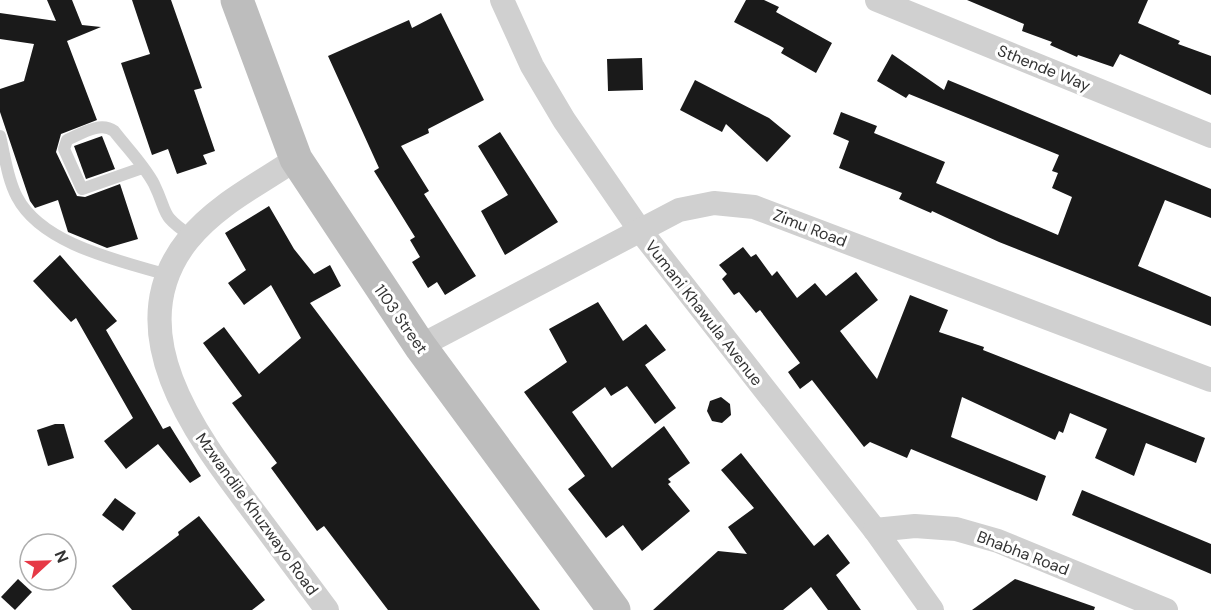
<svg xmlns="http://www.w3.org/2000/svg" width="1211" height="610" viewBox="0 0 1211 610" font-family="'DM Sans',sans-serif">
  <rect width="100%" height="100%" fill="#fff"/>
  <!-- building -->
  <g fill="#1a1a1a">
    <path d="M47,0H72L82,25L101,27L67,41L97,120L61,134L56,152L77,196L85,197L120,184L138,239L107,248L68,232L58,200L35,208L30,201L0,112V89L24,81L34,44L0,39V13L56,21Z"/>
    <path d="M132,0H171L202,88L194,90L215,151L203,155L207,164L177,174L168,149L152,155L121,63L150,54Z"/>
    <path d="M746,0H764L779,7L776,12L832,43L816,73L781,53L784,48L734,22Z"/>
    <path d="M967,0H1148L1138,23L1180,41L1178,44L1211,56V95L1120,54L1113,67L1078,55L1077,57L1050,45L1052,42L1022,31L1024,24Z"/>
    <path d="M441,13L484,100L428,129L429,133L401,146L429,191L424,194L476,276L445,295L437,282L428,288L412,262L420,257L410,240L415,237L374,171L379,168L328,56L409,20L412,28Z"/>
    <path d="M892,54L944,90L948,80L1211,189V218L1165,200L1138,266L1211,297V326L999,242L932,211L931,213L899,199L902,193L839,168L849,141L833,134L841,112L877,126L874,133L945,162L936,183L1058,235L1072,197L1052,188L1058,173L1052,171L1059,155L909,94L906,98L877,81Z"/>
    <path d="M642,58L643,90L608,91L607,59Z"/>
    <path d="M695,80L769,118L791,136L767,162L726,124L722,132L680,110Z"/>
    <path d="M500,132L558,222L505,255L481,211L508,195L478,146Z"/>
    <path d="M102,136L115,169L86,179L74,146Z"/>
    <path d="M269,206L294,249L314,274L330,265L341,286L310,303L540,610H388L324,526L317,531L271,468L277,463L232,403L242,396L203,343L224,327L259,374L301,338L271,285L244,305L228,283L246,270L225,233Z"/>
    <path d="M743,247L751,257L756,254L772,276L777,271L797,298L815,283L826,296L856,272L878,300L840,331L877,379L910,295L948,310L939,332L984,347L983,350L1205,438L1196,463L1146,443L1134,476L1095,458L1107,429L1070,413L1063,433L1059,431L1055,440L962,397L951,437L1046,476L1037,501L911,449L907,458L870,442L864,447L812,380L800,389L788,372L800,363L760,310L756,313L739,292L734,295L722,279L727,274L719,265Z"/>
    <path d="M60,255L117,321L106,330L163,429L170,426L201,476L190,483L158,444L126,469L104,441L133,418L76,318L71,322L33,281Z"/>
    <path d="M598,302L623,341L646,324L666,350L645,365L676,408L655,424L627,386L611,396L605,387L572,412L612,468L664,426L690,463L668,479L671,482L668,484L690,511L642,551L623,525L606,538L568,489L585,476L524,392L567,362L549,329Z"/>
    <path d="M721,397L730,404L731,415L722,423L712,421L707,411L710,401Z"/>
    <path d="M55,424H64L74,458L48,466L37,430Z"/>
    <path d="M741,453L814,546L828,534L850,563L836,575L861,610H828L811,587L783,610H653L718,551L747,554L728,527L754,508L721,470Z"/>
    <path d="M1082,490L1211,544V574L1072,515Z"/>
    <path d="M115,498L136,513L123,531L102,515Z"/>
    <path d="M199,516L265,600L252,610H132L112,586L179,535L178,532Z"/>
    <path d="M18,579L32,592L15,610L1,597Z"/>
    <path d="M1015,579L1095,607L1094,610H972Z"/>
  </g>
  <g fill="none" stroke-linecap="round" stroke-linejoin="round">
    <!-- lane -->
    <g stroke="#d0d0d0" stroke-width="12">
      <path d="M0,136C5,156 7,178 17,197C42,245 121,261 168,275"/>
      <path d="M142,168L82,189L64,149L67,140C81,134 100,121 114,131C127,148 144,165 154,184C169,215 159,214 191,236"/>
    </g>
    <!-- street -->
    <g stroke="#d0d0d0" stroke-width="24">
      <path d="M502,0L532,66L564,120L639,229L875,530L932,610"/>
      <path d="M877,0L1211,136"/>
      <path d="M296,159C259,184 216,205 188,240C116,330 196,435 251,508C276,542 302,576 327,610"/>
      <path d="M420,346L679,210L714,203L754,207L1211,380"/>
      <path d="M875,530L915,526L956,529L998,541L1166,610"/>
    </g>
    <!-- secondary -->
    <path stroke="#bdbdbd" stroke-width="33" d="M237,0L296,159L420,346L614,610"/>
  </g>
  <g text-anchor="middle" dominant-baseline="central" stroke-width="6" stroke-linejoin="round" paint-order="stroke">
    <!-- street labels -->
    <g font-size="16" fill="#333" stroke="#fff">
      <text transform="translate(1044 68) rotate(22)">Sthende Way</text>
      <text transform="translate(810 228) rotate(21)">Zimu Road</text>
      <text transform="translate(704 313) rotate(52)">Vumani Khawula Avenue</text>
      <text transform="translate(401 319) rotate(55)">1103 Street</text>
      <text transform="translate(257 514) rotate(54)">Mzwandile Khuzwayo Road</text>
      <text transform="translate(1023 553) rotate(21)">Bhabha Road</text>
    </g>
  </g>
  <!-- north arrow -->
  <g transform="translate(48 562) rotate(68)"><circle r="28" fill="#ffffff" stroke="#adadad" stroke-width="1.5"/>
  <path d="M0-4.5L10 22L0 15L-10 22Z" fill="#e63946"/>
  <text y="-9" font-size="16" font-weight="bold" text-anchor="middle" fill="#333333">N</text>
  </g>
</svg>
